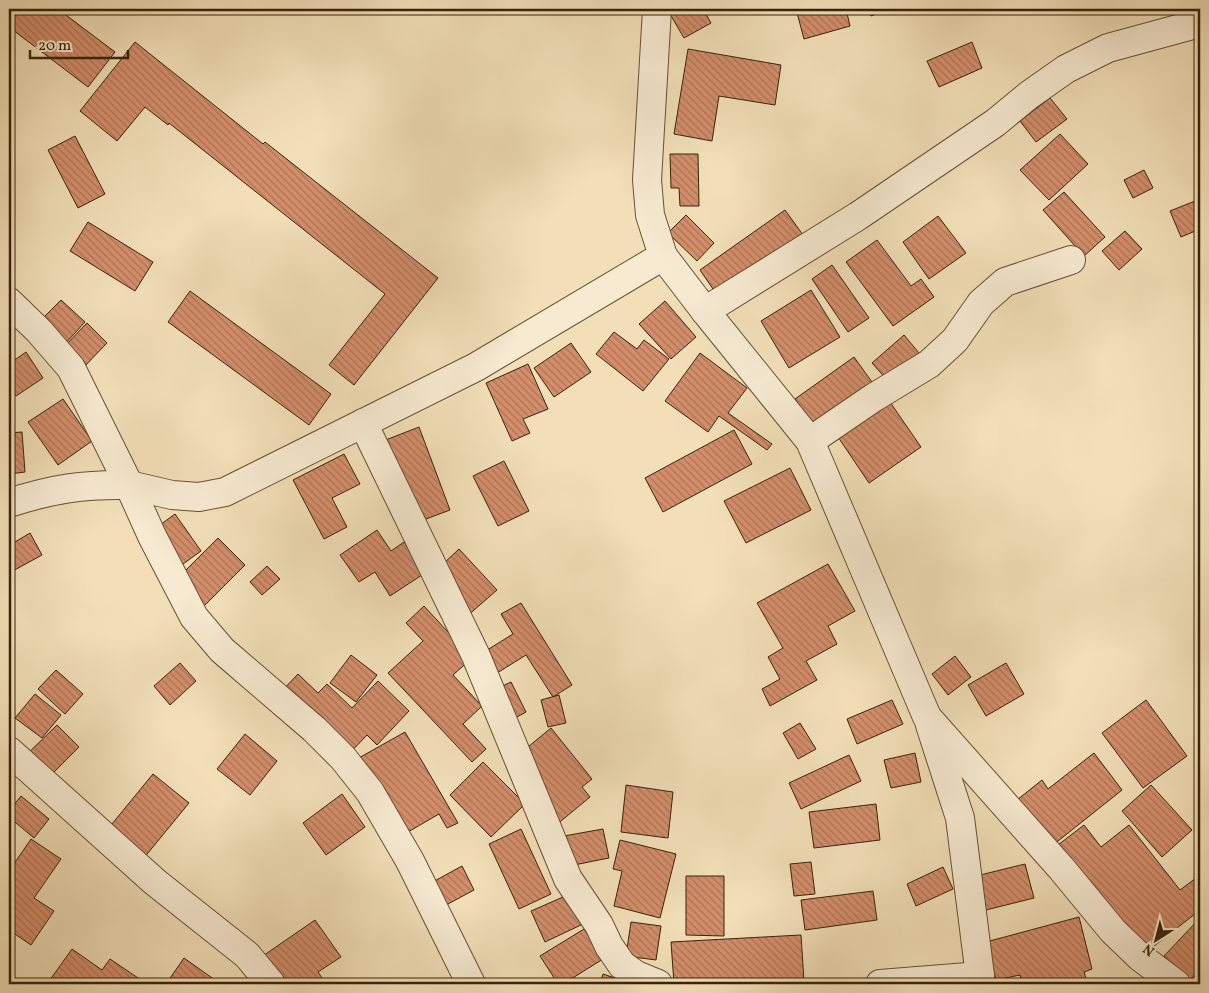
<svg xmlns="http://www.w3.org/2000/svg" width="1209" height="993" viewBox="0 0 1209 993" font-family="Vollkorn,serif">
  <defs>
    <pattern id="building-back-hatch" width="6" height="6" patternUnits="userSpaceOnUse" patternTransform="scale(1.25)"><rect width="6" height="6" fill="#d48e6b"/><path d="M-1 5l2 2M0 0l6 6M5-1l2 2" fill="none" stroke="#ad7456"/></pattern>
  </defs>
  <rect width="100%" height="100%" fill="#f2dfb8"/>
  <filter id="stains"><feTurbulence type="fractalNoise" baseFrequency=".004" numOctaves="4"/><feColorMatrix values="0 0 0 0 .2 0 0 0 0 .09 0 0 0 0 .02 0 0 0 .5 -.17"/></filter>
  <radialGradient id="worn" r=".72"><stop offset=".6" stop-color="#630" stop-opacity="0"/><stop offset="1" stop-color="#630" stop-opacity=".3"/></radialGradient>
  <!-- building -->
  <g fill="url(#building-back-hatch)" stroke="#382307">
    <path d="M17,9H58L115,52L88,87L9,27V19Z"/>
    <path d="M667,9H703L711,23L684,38Z"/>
    <path d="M796,9H846L850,26L804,39Z"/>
    <path d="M868,9H890L871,16Z"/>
    <path d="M135,42L263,144L265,142L438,278L354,385L329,365L385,294L169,123L168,125L145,107L117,141L80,111Z"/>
    <path d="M972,42L982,68L939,87L927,61Z"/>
    <path d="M688,49L781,65L775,105L719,96L712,141L674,134Z"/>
    <path d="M1050,98L1067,119L1036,142L1020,121Z"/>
    <path d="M1060,134L1088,164L1049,200L1020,170Z"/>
    <path d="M75,136L105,194L78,208L48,150Z"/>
    <path d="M670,154H698L699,206H680L679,188H671Z"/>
    <path d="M1144,170L1153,188L1133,198L1124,180Z"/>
    <path d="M1064,192L1105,237L1084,256L1043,210Z"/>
    <path d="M1200,199V229L1181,237L1170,211Z"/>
    <path d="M785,210L803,235L798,269L784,278L779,271L726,308L700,270Z"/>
    <path d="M686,215L714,243L697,261L668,233Z"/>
    <path d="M938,216L966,253L929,279L903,242Z"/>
    <path d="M88,222L153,262L135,291L70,251Z"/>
    <path d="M1125,231L1142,249L1119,270L1102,251Z"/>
    <path d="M877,240L911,286L921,279L934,297L893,326L846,262Z"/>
    <path d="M832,265L869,318L848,332L812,279Z"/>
    <path d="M811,290L840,337L789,368L761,321Z"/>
    <path d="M190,291L331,394L309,425L168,322Z"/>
    <path d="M61,300L85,322L63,346L38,323Z"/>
    <path d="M665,301L696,337L671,359L639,324Z"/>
    <path d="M87,323L107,343L81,370L61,350Z"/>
    <path d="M614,332L637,349L644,340L669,359L643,391L596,354Z"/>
    <path d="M904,335L919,353L888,381L872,363Z"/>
    <path d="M571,343L591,372L554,397L534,368Z"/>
    <path d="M26,352L43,378L16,396L9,385V364Z"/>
    <path d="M700,353L747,388L728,413L772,444L767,450L719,416L708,432L665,401Z"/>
    <path d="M854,357L877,389L818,431L795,399Z"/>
    <path d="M528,364L548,409L523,419L530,433L512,441L486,383Z"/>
    <path d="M883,392L921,447L869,483L832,428Z"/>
    <path d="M63,399L92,441L58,465L28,422Z"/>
    <path d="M419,427L450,510L410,525L378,443Z"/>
    <path d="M734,430L752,464L663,512L645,478Z"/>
    <path d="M22,432L25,472L9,474V433Z"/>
    <path d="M344,454L360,484L332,498L347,527L324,539L293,480Z"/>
    <path d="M504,461L529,511L498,526L473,476Z"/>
    <path d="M790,468L811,510L746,543L724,501Z"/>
    <path d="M175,514L201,551L176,569L149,533Z"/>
    <path d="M9,530L15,542L30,533L42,555L9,573Z"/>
    <path d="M377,530L391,551L404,542L425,573L390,596L375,572L359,582L340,555Z"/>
    <path d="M218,538L245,565L204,606L177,579Z"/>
    <path d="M459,549L497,590L466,617L429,577Z"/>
    <path d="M828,564L855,611L828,626L837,644L806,661L817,680L770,706L762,689L780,679L768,657L783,648L757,603Z"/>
    <path d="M267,566L280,579L262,595L250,582Z"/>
    <path d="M521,603L572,685L553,697L526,655L489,678L476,657L513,634L501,614Z"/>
    <path d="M424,606L472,658L453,675L482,706L463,724L486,749L472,762L388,673L423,641L406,623Z"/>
    <path d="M351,655L377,675L356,702L330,683Z"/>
    <path d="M955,656L971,677L948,695L932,674Z"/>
    <path d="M180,663L196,681L170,705L154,686Z"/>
    <path d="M1006,663L1024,694L986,716L968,685Z"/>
    <path d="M56,670L83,694L65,714L38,689Z"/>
    <path d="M298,674L318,693L327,684L352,708L378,681L409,711L377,745L367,735L347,756L280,693Z"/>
    <path d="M511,682L526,712L504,724L488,693Z"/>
    <path d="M35,694L61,715L42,738L15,718Z"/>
    <path d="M559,695L566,723L548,727L541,700Z"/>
    <path d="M892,700L903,724L857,744L847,719Z"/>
    <path d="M1146,700L1187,756L1143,788L1102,733Z"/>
    <path d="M800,723L816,749L798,759L783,733Z"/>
    <path d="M57,725L79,747L42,784L19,762Z"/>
    <path d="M551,728L592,779L582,787L590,797L555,826L506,765Z"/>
    <path d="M405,732L458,823L447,828L439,814L401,836L357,759Z"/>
    <path d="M245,734L277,761L250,795L217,769Z"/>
    <path d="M915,753L921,782L891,788L884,760Z"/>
    <path d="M1094,753L1122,790L1048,849L1012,804L1042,780L1048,789Z"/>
    <path d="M849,755L861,781L801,809L789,783Z"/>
    <path d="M483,762L525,804L491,837L450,795Z"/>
    <path d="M153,774L189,803L143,859L107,830Z"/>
    <path d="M626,785L673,792L668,838L621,832Z"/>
    <path d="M1151,785L1192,830L1162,857L1122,811Z"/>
    <path d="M342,794L365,827L326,855L303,823Z"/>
    <path d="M21,796L49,819L34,838L9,817V811Z"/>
    <path d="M876,804L880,840L814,848L809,812Z"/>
    <path d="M1084,825L1101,847L1129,825L1180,890L1200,875V910L1144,954L1058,845Z"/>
    <path d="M521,829L551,894L519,909L489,844Z"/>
    <path d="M603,829L609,858L554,869L547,839Z"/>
    <path d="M31,839L61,859L34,898L54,911L31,945L9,930V871Z"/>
    <path d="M620,840L676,854L660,918L614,906L622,871L613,869Z"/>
    <path d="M811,862L815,894L794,896L790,864Z"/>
    <path d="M1025,864L1034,898L986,910L976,876Z"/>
    <path d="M462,866L474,890L433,912L420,889Z"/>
    <path d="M943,867L953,889L916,906L907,884Z"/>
    <path d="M686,876H724V936L686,935Z"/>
    <path d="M873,891L877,920L805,930L801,900Z"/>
    <path d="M570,894L583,924L545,942L531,911Z"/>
    <path d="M1079,917L1092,969L1084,972L1087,982L1080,984H1022L1020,975L996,980L986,942Z"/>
    <path d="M1200,918V969L1190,980L1164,956Z"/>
    <path d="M315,920L341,957L318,972L322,978L313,984H275L257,960Z"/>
    <path d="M631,922L661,926L656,960L626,956Z"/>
    <path d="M584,929L603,959L563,984H558L540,956Z"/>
    <path d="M801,935L804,981L742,984H674L671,942Z"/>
    <path d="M72,949L102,970L110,959L147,984H47Z"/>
    <path d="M184,958L215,980L211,984H166Z"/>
    <path d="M603,974L632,984H600Z"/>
  </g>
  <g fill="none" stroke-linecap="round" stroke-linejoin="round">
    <defs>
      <g id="minor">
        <path d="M657,9L647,180L650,215L663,256L705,311L810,441L927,717L1061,868L1113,931L1140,957L1176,984"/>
        <path d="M9,302L39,331L71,368L129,485L172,495L199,497L225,492L476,367L663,256"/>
        <path d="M705,311L858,216L995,123L1029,95L1066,69L1108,48L1200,23"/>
        <path d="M363,423L476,656L568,879L599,925L609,946L622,965L636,975L658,984"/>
        <path d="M810,441L873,398L929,364L955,340L981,303L1005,282L1071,260"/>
        <path d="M9,503C52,489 84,484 129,485L152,536L194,617L222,650L314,729L343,758L370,792L410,861L471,984"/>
        <path d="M930,725L960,818L980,976L979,984"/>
        <path d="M9,751L155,882L247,955L271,984"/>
        <path d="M880,984L980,976"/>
      </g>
    </defs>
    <!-- minor casing -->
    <use href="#minor" stroke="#665233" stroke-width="30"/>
    <!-- minor -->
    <use href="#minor" stroke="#f7ead1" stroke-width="28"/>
  </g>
  <!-- margin -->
  <rect width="1209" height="993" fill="none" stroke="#f2dfb8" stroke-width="30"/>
  <rect x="10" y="10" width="1189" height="973" fill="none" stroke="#382307" stroke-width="2.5"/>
  <rect x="15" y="15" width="1179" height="963" fill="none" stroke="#382307"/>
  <!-- north arrow -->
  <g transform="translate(1156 940) rotate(216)" stroke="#f7ead1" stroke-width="4" paint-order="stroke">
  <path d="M0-4L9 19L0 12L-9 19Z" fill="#382307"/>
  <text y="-8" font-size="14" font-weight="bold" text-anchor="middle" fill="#382307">N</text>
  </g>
  <!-- scale -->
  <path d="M30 50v8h98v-8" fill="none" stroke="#382307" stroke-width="2.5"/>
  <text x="38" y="50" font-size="15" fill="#382307" stroke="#f7ead1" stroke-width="4" paint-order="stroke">20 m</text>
  <rect width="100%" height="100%" filter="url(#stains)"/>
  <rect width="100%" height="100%" fill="url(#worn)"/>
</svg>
